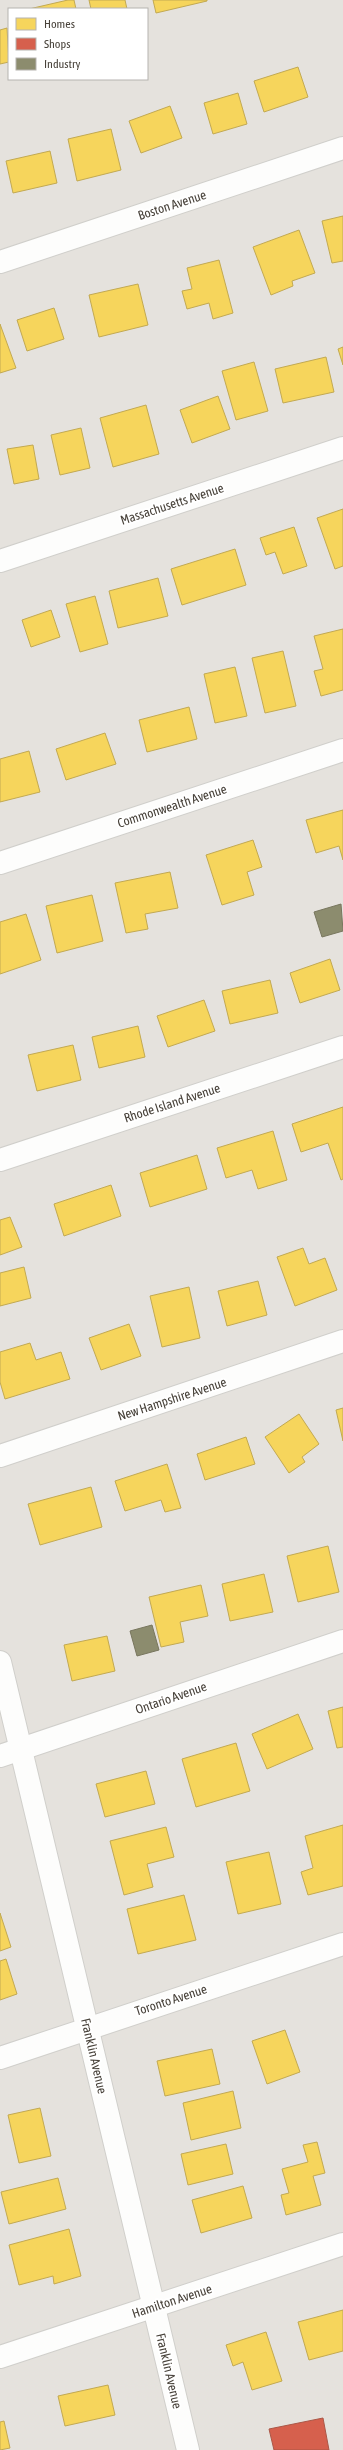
<svg xmlns="http://www.w3.org/2000/svg" width="343" height="2450" viewBox="0 0 343 2450" font-family="'Asap Condensed',sans-serif">
  <rect width="100%" height="100%" fill="#f2f1ee"/>
  <!-- residential -->
  <path fill="#e5e2dd" fill-rule="evenodd" d="M0,0H343V2450H0ZM9,9H147V79H9Z"/>
  <!-- homes -->
  <g fill="#f6d55c" stroke="#c2a952">
    <path d="M68,0H74L76,9H29Z"/>
    <path d="M89,0H125L127,9H91Z"/>
    <path d="M153,0H207V1L156,13Z"/>
    <path d="M7,28L9,62L0,64V30Z"/>
    <path d="M298,67L308,97L264,112L254,81Z"/>
    <path d="M238,93L247,124L213,134L204,103Z"/>
    <path d="M170,106L182,138L141,153L129,121Z"/>
    <path d="M111,129L121,170L77,181L68,139Z"/>
    <path d="M50,151L57,183L13,193L6,161Z"/>
    <path d="M343,216V261L332,263L322,221Z"/>
    <path d="M299,230L315,273L292,281L293,286L271,295L253,247Z"/>
    <path d="M219,260L233,313L213,319L209,303L187,309L182,291L192,289L187,268Z"/>
    <path d="M138,284L148,325L99,337L89,295Z"/>
    <path d="M54,308L64,339L27,351L17,320Z"/>
    <path d="M0,324L16,368L0,373Z"/>
    <path d="M343,347V365L338,349Z"/>
    <path d="M326,357L334,392L283,403L275,369Z"/>
    <path d="M254,362L268,411L236,420L222,371Z"/>
    <path d="M218,396L230,429L192,443L180,410Z"/>
    <path d="M146,405L159,454L113,467L100,418Z"/>
    <path d="M81,428L90,468L60,475L51,435Z"/>
    <path d="M33,445L39,479L14,484L7,449Z"/>
    <path d="M343,509V566L335,569L317,518Z"/>
    <path d="M294,527L307,566L283,574L275,552L266,555L260,538Z"/>
    <path d="M235,549L246,585L182,605L171,569Z"/>
    <path d="M158,578L168,616L118,628L109,591Z"/>
    <path d="M95,596L108,644L80,652L66,604Z"/>
    <path d="M51,610L60,637L31,647L22,620Z"/>
    <path d="M343,629V690L321,696L314,671L323,669L314,636Z"/>
    <path d="M283,651L296,706L265,713L252,658Z"/>
    <path d="M235,667L247,716L215,723L204,674Z"/>
    <path d="M189,707L197,739L147,752L139,720Z"/>
    <path d="M105,733L116,764L66,780L56,749Z"/>
    <path d="M29,751L40,792L0,802V759Z"/>
    <path d="M343,810V860L339,846L316,853L306,820Z"/>
    <path d="M253,840L262,867L247,872L254,895L222,905L206,855Z"/>
    <path d="M170,872L178,908L145,914L148,929L126,933L115,883Z"/>
    <path d="M92,895L103,941L57,953L46,906Z"/>
    <path d="M26,914L41,960L0,974V922Z"/>
    <path d="M330,959L340,990L300,1003L290,973Z"/>
    <path d="M270,980L278,1013L230,1024L222,991Z"/>
    <path d="M204,1000L215,1031L168,1047L157,1016Z"/>
    <path d="M138,1026L145,1057L99,1068L92,1037Z"/>
    <path d="M73,1045L81,1080L37,1091L28,1055Z"/>
    <path d="M343,1107V1179L341,1180L328,1143L301,1152L292,1124Z"/>
    <path d="M273,1131L287,1180L258,1189L252,1170L226,1178L217,1148Z"/>
    <path d="M197,1155L207,1189L150,1207L140,1173Z"/>
    <path d="M111,1185L121,1216L64,1236L54,1204Z"/>
    <path d="M10,1217L22,1247L0,1255V1220Z"/>
    <path d="M303,1248L309,1264L325,1258L337,1290L295,1306L277,1257Z"/>
    <path d="M24,1267L31,1298L0,1306V1273Z"/>
    <path d="M258,1281L267,1315L227,1326L218,1291Z"/>
    <path d="M189,1287L200,1338L162,1347L150,1296Z"/>
    <path d="M129,1324L141,1356L101,1370L89,1338Z"/>
    <path d="M30,1343L36,1360L61,1352L70,1379L5,1399L0,1382V1352Z"/>
    <path d="M343,1408V1441L336,1410Z"/>
    <path d="M299,1414L319,1444L302,1457L305,1462L289,1473L265,1437Z"/>
    <path d="M246,1437L255,1464L205,1480L197,1454Z"/>
    <path d="M167,1464L181,1508L165,1512L161,1500L125,1511L115,1481Z"/>
    <path d="M91,1487L102,1527L40,1545L28,1504Z"/>
    <path d="M328,1546L339,1592L298,1602L287,1556Z"/>
    <path d="M264,1574L273,1612L230,1621L222,1584Z"/>
    <path d="M201,1585L208,1616L180,1622L184,1642L161,1647L149,1597Z"/>
    <path d="M107,1636L115,1671L72,1681L64,1645Z"/>
    <path d="M343,1707V1747L337,1748L328,1711Z"/>
    <path d="M298,1714L313,1749L267,1769L252,1734Z"/>
    <path d="M236,1743L250,1791L196,1807L182,1759Z"/>
    <path d="M146,1771L155,1804L105,1817L96,1784Z"/>
    <path d="M343,1825V1886L308,1895L301,1872L313,1868L305,1836Z"/>
    <path d="M166,1827L174,1857L147,1864L153,1887L124,1895L110,1841Z"/>
    <path d="M269,1852L281,1904L238,1914L226,1862Z"/>
    <path d="M184,1895L196,1940L138,1954L127,1909Z"/>
    <path d="M0,1913L11,1947L0,1951Z"/>
    <path d="M6,1959L17,1994L0,2000V1961Z"/>
    <path d="M285,2030L300,2072L267,2084L252,2041Z"/>
    <path d="M212,2049L220,2084L165,2096L157,2061Z"/>
    <path d="M233,2091L241,2128L191,2140L183,2103Z"/>
    <path d="M40,2108L51,2156L19,2163L8,2115Z"/>
    <path d="M317,2142L325,2173L313,2176L321,2205L286,2215L281,2195L289,2193L282,2169L308,2162L303,2145Z"/>
    <path d="M226,2144L233,2174L188,2185L181,2154Z"/>
    <path d="M58,2178L66,2209L9,2224L1,2192Z"/>
    <path d="M243,2186L252,2218L201,2233L192,2200Z"/>
    <path d="M69,2229L81,2276L54,2284L53,2276L19,2285L9,2245Z"/>
    <path d="M343,2310V2351L309,2360L298,2322Z"/>
    <path d="M266,2332L282,2381L252,2390L243,2362L233,2366L226,2345Z"/>
    <path d="M108,2385L115,2415L65,2426L58,2396Z"/>
    <path d="M4,2421L10,2448L0,2450V2422Z"/>
  </g>
  <!-- shops -->
  <path fill="#d6604d" stroke="#ab5747" d="M323,2418L329,2450H274L269,2429Z"/>
  <!-- industry -->
  <g fill="#8c8c6e" stroke="#78765e">
    <path d="M341,904L343,931L322,937L314,912Z"/>
    <path d="M152,1625L159,1650L137,1656L130,1631Z"/>
  </g>
  <g fill="none" stroke-linecap="round" stroke-linejoin="round">
    <defs>
      <g id="minor">
        <path d="M0,262L343,148"/>
        <path d="M0,561L343,448"/>
        <path d="M0,863L343,750"/>
        <path d="M0,1160L343,1047"/>
        <path d="M0,1456L343,1341"/>
        <path d="M0,1662L188,2450"/>
        <path d="M0,1756L343,1641"/>
        <path d="M0,2058L343,1944"/>
        <path d="M0,2357L343,2244"/>
      </g>
    </defs>
    <!-- minor casing -->
    <use href="#minor" stroke="#d0cfcb" stroke-width="24"/>
    <!-- minor -->
    <use href="#minor" stroke="#fdfdfc" stroke-width="22"/>
  </g>
  <g text-anchor="middle" dominant-baseline="central" stroke-width="4" stroke-linejoin="round" paint-order="stroke">
    <!-- street labels -->
    <g font-size="13" fill="#48423a" stroke="#fff">
      <text transform="translate(172 205) rotate(-18)">Boston Avenue</text>
      <text transform="translate(172 504) rotate(-18)">Massachusetts Avenue</text>
      <text transform="translate(172 806) rotate(-18)">Commonwealth Avenue</text>
      <text transform="translate(172 1103) rotate(-18)">Rhode Island Avenue</text>
      <text transform="translate(172 1399) rotate(-18)">New Hampshire Avenue</text>
      <text transform="translate(171 1698) rotate(-19)">Ontario Avenue</text>
      <text transform="translate(171 2000) rotate(-18)">Toronto Avenue</text>
      <text transform="translate(94 2056) rotate(77)">Franklin Avenue</text>
      <text transform="translate(172 2301) rotate(-18)">Hamilton Avenue</text>
      <text transform="translate(169 2371) rotate(77)">Franklin Avenue</text>
    </g>
  </g>
  <!-- legend -->
  <rect x="8" y="8" width="140" height="72" fill="#ffffff" stroke="#b6b3b0"/>
  <rect x="16" y="18" width="20" height="12" fill="#f6d55c" stroke="#b6b3b0"/>
  <text x="44" y="28" font-size="12" fill="#48423a">Homes</text>
  <rect x="16" y="38" width="20" height="12" fill="#d6604d" stroke="#b6b3b0"/>
  <text x="44" y="48" font-size="12" fill="#48423a">Shops</text>
  <rect x="16" y="58" width="20" height="12" fill="#8c8c6e" stroke="#b6b3b0"/>
  <text x="44" y="68" font-size="12" fill="#48423a">Industry</text>
</svg>
